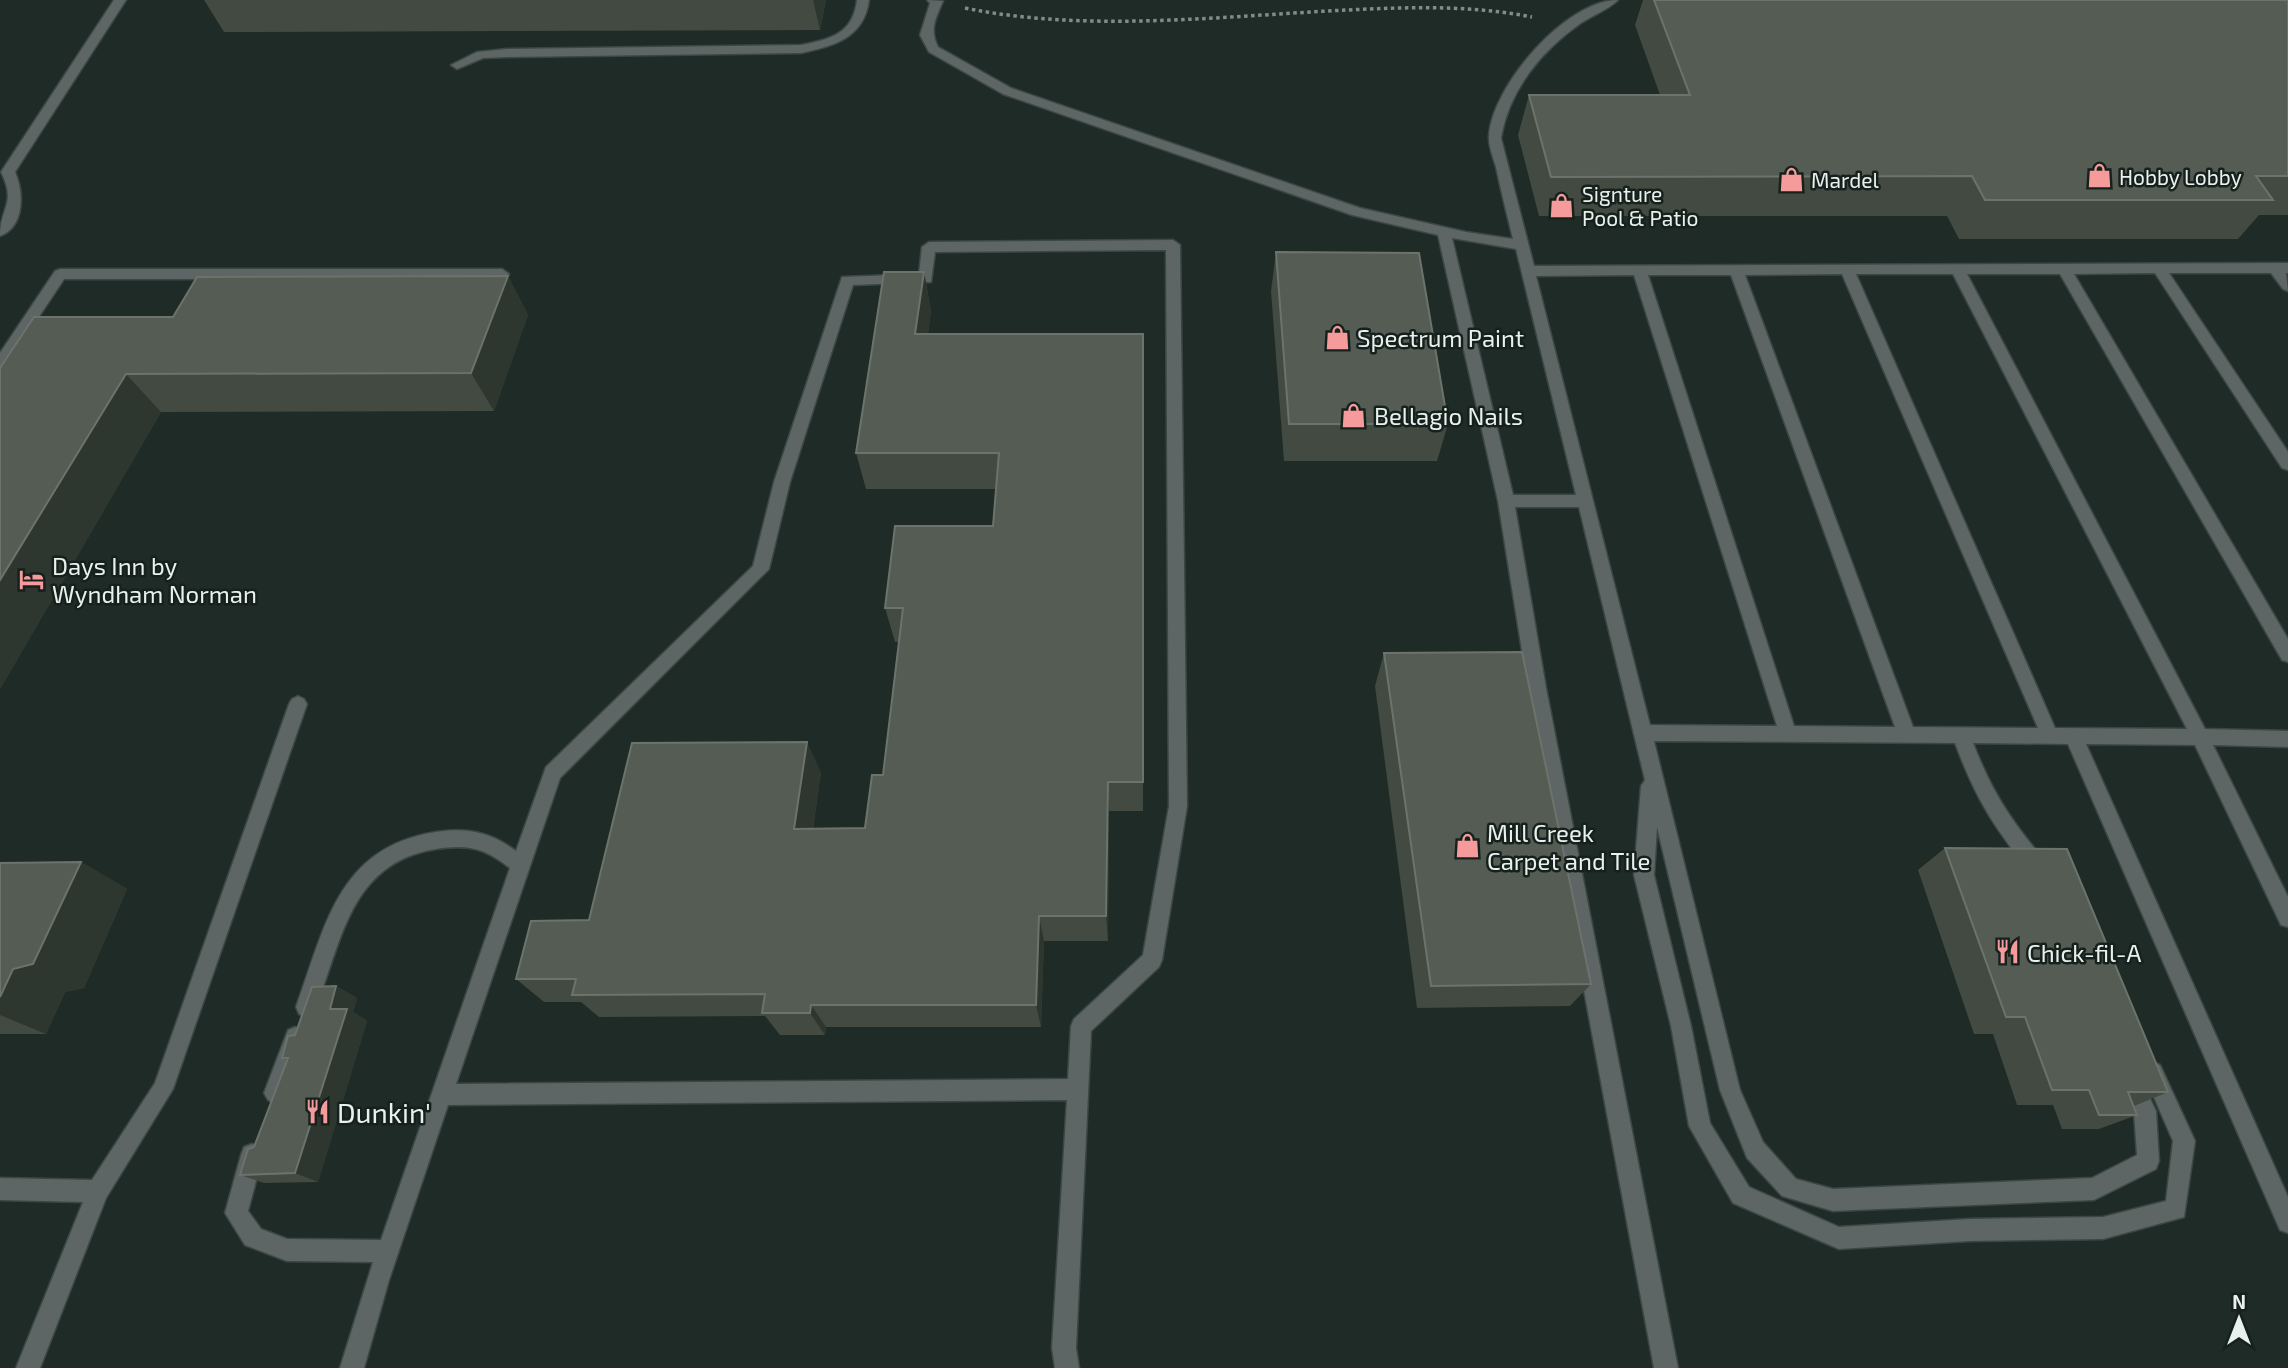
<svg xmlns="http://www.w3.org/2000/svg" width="2288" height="1368" viewBox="0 0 2288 1368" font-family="'Exo 2',sans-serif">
  <rect width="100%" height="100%" fill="#1f2b27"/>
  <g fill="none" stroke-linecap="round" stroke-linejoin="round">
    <defs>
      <g id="service">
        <path d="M114,0H126L15,172C24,192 25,227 0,236C0,207 17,204 1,172Z"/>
        <path d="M857,0H869C864,38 834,46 801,53L507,57L483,58L457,69L451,65L477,52L507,49L801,45C831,39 853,34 857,0Z"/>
        <path d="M927,0L943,1C936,18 929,29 938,47L1011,88L1360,208L1466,232L1513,239C1507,215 1501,191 1496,167C1493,157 1488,145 1489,135C1493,85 1566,0 1618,0C1608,10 1593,15 1581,23C1542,50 1509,90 1501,138L1534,266L2288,263V273H2286L2288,291L2283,289L2271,273H2169L2288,452V470L2282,468L2155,273L2074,274L2288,639V662L2282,660L2060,274H1967L2205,729L2288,731V747L2213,745L2288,897V927L2281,925L2195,745L2086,744L2288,1197V1233L2280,1230L2068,744L1973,743C1992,792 2010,819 2044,860L2047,866L2044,872L2037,875L2030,872C1993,826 1976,799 1955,743L1654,741L1740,1090L1763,1142L1796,1179L1833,1189L2092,1178L2137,1155L2134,1112L2121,1081L2124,1074L2131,1071L2138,1074L2156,1111L2159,1161L2156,1169L2094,1200L1833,1211L1782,1196L1747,1158L1720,1090L1657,827L1654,875L1691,1026L1710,1123L1749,1187L1839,1227L1970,1219L2103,1217L2166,1201L2173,1141L2143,1072L2146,1065L2153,1062L2160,1065L2195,1141L2184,1217L2103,1239L1970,1241L1839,1249L1733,1203L1689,1126L1671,1026L1634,875L1641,786L1645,780L1579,507H1515L1546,688L1678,1368H1654L1528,688L1498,501L1438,235L1352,215L1003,94L929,52L920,35L930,3ZM1452,238L1516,249L1576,495H1513ZM1842,274L2038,728L1913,727L1745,275ZM1856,274H1953L2187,729L2055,728ZM1634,275L1777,726L1650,725L1536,276ZM1648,275H1731L1895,727L1794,726Z"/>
        <path d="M1173,240L1180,245L1187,806L1162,960L1159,967L1091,1031L1076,1348L1079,1368H1055L1052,1348L1067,1100L448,1105L389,1280L364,1368H340L373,1262L287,1261L245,1245L225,1213L241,1155L244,1147L252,1144L260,1147L263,1155L248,1211L261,1229L287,1239L381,1240L510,868C484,848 469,844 436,849C347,863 342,946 313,1014L306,1017L299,1014L296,1007C325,928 337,847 436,832C466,827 491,832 516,851L546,767L753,566L774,482L842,277L919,274L922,247L929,242ZM1166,250L1169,806L1143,955L1074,1019L1071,1026L1068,1079L456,1084L560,778L769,569L790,482L853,285L931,282L935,252Z"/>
        <path d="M60,269H502L509,274L502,279H64L5,368L0,369V353L55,271Z"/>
        <path d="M298,696L304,699L307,704L173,1089L106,1198L40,1368H16L83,1202L0,1200V1178L92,1180L155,1083L289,704L292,699Z"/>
        <path d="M295,1027L302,1030L305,1037L282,1100L275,1104L268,1100L264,1093L288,1030Z"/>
      </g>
    </defs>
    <!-- service casing -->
    <use href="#service" stroke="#3b4743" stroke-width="3"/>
    <!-- path -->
    <path stroke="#828c89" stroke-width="3.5" stroke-dasharray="3.5 3.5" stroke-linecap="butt" d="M965,8C1088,33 1222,16 1347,10C1410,7 1470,5 1532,17"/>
    <!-- service -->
    <use href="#service" fill="#5e6565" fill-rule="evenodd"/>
  </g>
  <!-- wall -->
  <g fill="#434a41">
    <path d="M204,0H826L820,30L224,32Z"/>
    <path d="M1643,0H2288V215H2259L2238,239H1959L1947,216H1539L1518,135L1529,95H1660L1635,25Z"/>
    <path d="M1276,252L1448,424L1437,461H1284L1271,291Z"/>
    <path d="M924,272L931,311L928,334H1143V811H1109L1108,941H1044L1041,1027H826L825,1035H780L765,1016L599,1017L581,1002H544L516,979L589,920L821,772L813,829L865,828L883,775L899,642H895L885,608L993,526L996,489H866L856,453Z"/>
    <path d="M508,276L528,315L494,411L161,412L0,689V368L173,317Z"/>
    <path d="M1384,653L1591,984L1570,1006L1417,1008L1375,686Z"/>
    <path d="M1945,848L2168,1092L2134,1106L2137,1115L2099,1129H2062L2053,1105H2017L1993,1034H1974L1918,870Z"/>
    <path d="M81,862L127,889L84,988L65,992L46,1034H0V863Z"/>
    <path d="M336,986L357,998L353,1012L367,1021L318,1182L264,1183L240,1175L254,1147L287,1060L282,1058L295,1035Z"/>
  </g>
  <!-- shaded-wall -->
  <g fill="#2d362f">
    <path d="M813,0H826L820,30Z"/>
    <path d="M924,272L931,311L923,373L915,334Z"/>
    <path d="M508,276L528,315L494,411L471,373Z"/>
    <path d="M126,374L161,412L0,689V580Z"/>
    <path d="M807,742L821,772L809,857L794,829Z"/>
    <path d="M1108,782L1109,811L1108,941L1106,916Z"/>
    <path d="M81,862L127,889L84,988L65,992L46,1034L0,1015V997L13,969Z"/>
    <path d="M1039,916L1044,941L1041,1027L1036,1005Z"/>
    <path d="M336,986L357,998L353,1012L367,1021L318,1182L295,1173L330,1009Z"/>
    <path d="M811,1005L826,1027L825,1035L810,1013Z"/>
  </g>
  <!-- building -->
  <g fill="#545c54" stroke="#6c736c" stroke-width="2">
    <path d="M1654,0H2288V176H2256L2273,200H1985L1972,176L1551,177L1529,95H1690Z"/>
    <path d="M1276,252L1419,253L1448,424H1289Z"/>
    <path d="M884,272H924L915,334H1143V782H1108L1106,916H1039L1036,1005H811L810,1013H762L765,994L572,995L576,979H516L531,921L589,920L632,743L807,742L794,829L865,828L872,775H883L903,608H885L895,526H993L999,453H856Z"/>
    <path d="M508,276L471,373L126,374L0,580V368L34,317H173L197,277Z"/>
    <path d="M1522,652L1591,984L1431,986L1384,653Z"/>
    <path d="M1945,848L2067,849L2168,1092H2128L2137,1115H2099L2089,1090H2052L2025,1017H2006Z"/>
    <path d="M81,862L33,964L13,969L0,997V863Z"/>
    <path d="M336,986L330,1009H347L295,1173L240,1175L248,1149L254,1147L288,1058H282L288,1036L295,1035L312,987Z"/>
  </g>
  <!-- icons -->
  <defs>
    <symbol id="shop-bare" viewBox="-9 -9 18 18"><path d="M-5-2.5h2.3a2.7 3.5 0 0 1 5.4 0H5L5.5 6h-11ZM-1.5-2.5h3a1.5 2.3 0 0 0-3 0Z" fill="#f59b9b" stroke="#16211d" stroke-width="2.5" paint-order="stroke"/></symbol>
    <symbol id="hotel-bare" viewBox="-9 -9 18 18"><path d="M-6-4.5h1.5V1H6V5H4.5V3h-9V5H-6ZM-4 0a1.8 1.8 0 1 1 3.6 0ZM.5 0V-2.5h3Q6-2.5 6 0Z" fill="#f59b9b" stroke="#16211d" stroke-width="2.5" paint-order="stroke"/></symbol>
    <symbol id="restaurant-bare" viewBox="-9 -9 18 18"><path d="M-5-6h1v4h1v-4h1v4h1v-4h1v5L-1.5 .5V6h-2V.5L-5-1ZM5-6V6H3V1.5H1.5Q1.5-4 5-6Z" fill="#f59b9b" stroke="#16211d" stroke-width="2.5" paint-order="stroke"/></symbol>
  </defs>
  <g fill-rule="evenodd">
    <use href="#shop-bare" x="2082" y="158" width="35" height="35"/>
    <use href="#shop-bare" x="1774" y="162" width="35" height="35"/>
    <use href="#shop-bare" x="1544" y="188" width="35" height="35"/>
    <use href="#shop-bare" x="1320" y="320" width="35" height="35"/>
    <use href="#shop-bare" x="1336" y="398" width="35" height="35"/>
    <use href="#hotel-bare" x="14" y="562" width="35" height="35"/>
    <use href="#shop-bare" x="1450" y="828" width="35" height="35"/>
    <use href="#restaurant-bare" x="1990" y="934" width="35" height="35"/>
    <use href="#restaurant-bare" x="300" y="1094" width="35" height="35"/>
  </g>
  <g text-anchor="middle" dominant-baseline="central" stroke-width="5" stroke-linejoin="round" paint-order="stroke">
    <!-- far-poi labels -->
    <g font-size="21" fill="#e9f1ee" stroke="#16211d" text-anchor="start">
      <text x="2119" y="176">Hobby Lobby</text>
      <text x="1811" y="179">Mardel</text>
      <text x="1582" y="193">Signture<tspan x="1582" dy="24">Pool &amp; Patio</tspan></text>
    </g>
    <!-- poi labels -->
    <g font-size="24" fill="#e9f1ee" stroke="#16211d" text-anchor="start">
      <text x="1357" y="337">Spectrum Paint</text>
      <text x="1374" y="415">Bellagio Nails</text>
      <text x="52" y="565">Days Inn by<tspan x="52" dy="28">Wyndham Norman</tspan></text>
      <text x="1487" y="832">Mill Creek<tspan x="1487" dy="28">Carpet and Tile</tspan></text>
      <text x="2027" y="952">Chick-fil-A</text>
    </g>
    <!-- near-poi labels -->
    <g font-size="28" fill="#e9f1ee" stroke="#16211d" text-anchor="start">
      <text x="337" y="1112">Dunkin'</text>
    </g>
  </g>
  <!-- north arrow -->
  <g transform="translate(2239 1319)" stroke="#16211d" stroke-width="5" paint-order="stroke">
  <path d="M0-5L12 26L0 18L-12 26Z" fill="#e9f1ee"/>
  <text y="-10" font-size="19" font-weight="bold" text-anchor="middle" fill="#e9f1ee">N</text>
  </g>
</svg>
